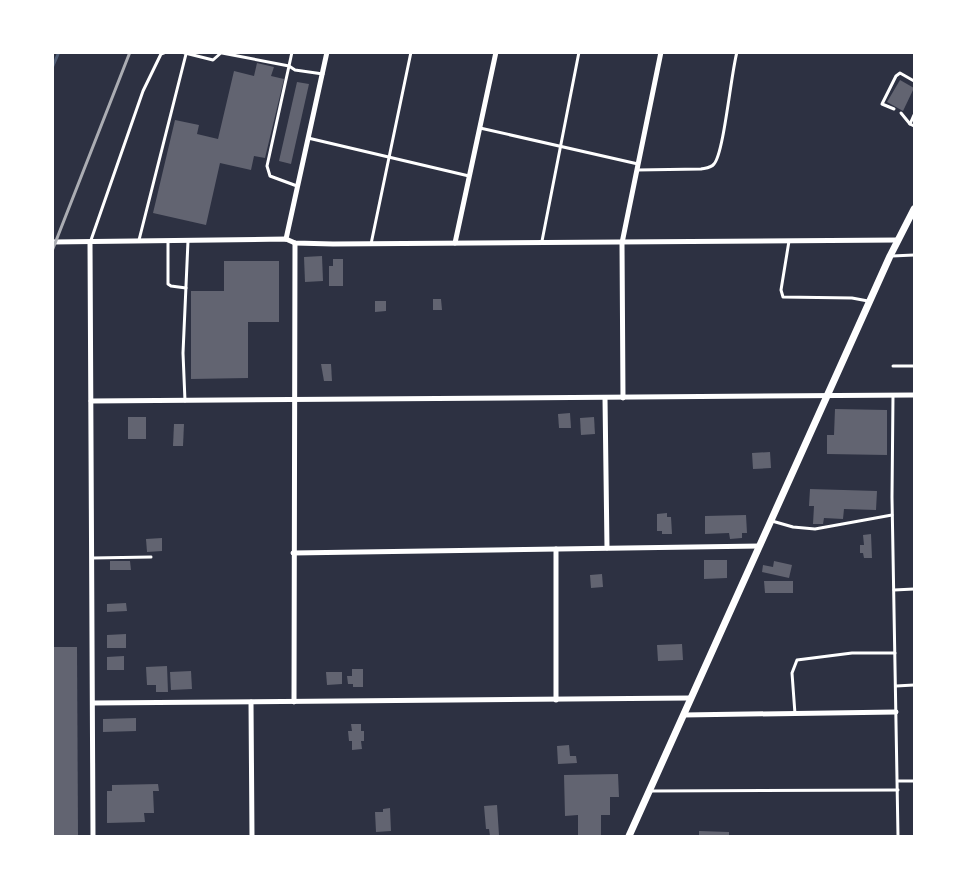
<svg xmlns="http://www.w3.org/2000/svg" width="967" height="889" viewBox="0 0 967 889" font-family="Quicksand,sans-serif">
  <rect width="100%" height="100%" fill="#2d3142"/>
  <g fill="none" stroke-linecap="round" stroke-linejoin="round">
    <!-- stream -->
    <path stroke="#4f5d75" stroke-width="3" d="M52,68L59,52"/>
  </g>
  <!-- building -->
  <g fill="#626471">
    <path d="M257,63L274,67L271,76L284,79L265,158L254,156L251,170L220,163L206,225L153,213L175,120L199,125L197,134L218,139L234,71L254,76Z"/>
    <path d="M900,80L914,88L903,111L887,102Z"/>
    <path d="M297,82L309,84L291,164L279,161Z"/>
    <path d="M322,256L323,281L305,282L304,257Z"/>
    <path d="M333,259H343V286H329V266H333Z"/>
    <path d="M224,261H279V322H248V378L191,379V291H224Z"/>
    <path d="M433,299H441L442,310H433Z"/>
    <path d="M375,301H386V311L375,312Z"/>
    <path d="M321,364H331L332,381H324Z"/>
    <path d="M835,409L887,410V455L827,454V435H834Z"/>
    <path d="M570,413L571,428H559L558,414Z"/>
    <rect x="128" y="417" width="18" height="22"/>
    <path d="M594,417L595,434L581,435L580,418Z"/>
    <path d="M174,424H184L183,446H173Z"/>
    <path d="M770,452L771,468L753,469L752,453Z"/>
    <path d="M810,489L877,491L876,510L844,509L843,519L824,518L823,524H813L814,506H809Z"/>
    <path d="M667,513V517H671L672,534H662V531H657V514Z"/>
    <path d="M746,515L747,533H742V538L730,539L729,533L705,534V516Z"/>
    <path d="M871,534L872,558H864L863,553H860V545H864L863,535Z"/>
    <path d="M162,538V551L147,552L146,539Z"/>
    <path d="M704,560H727V578L704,579Z"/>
    <path d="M110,561H130L131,570H110Z"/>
    <path d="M774,561L792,565L789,578L762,572L763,565L773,567Z"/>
    <path d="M602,574L603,587L591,588L590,575Z"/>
    <path d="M764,581H793V593H765Z"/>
    <path d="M126,603L127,611L107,612V604Z"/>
    <path d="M126,634V648H107V635Z"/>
    <path d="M682,644L683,660L658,661L657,645Z"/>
    <path d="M52,647H77L78,836H52Z"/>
    <path d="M124,656V670H107V657Z"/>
    <path d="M167,666L168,692H156V685H147L146,667Z"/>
    <path d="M352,669H363V687H353V684H348L347,676H352Z"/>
    <path d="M191,671L192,689L171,690L170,672Z"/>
    <path d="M326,672H342V684L327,685Z"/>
    <path d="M136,718V731L103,732V719Z"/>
    <path d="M351,724H361V731H364V741H361L362,749L352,750V741H349L348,731H352Z"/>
    <path d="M569,745L570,756H576L577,763L558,764L557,746Z"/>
    <path d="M618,774L619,797H610V815H601V836H578V815L565,816L564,775Z"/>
    <path d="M158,784L159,791H153L154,813H144L145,822L107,823V791H112V785Z"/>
    <path d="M497,805L499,835L490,836L489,829H486L484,806Z"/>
    <path d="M390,808L391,831L376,832L375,812H383V809Z"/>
    <path d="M699,831L729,832V836H699Z"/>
  </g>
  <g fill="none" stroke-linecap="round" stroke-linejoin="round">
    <!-- service -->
    <g stroke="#fff" stroke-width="3">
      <path d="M181,52L213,60L222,52"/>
      <path d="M222,53L289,66L292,52"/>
      <path d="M894,109L882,104L896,76L900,73L914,81"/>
      <path d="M901,113L910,124L914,126"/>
      <path d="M910,124L914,115"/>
      <path d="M480,128L638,164"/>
      <path d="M308,138L469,176"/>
      <path d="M637,170L701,169C705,168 711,168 714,164C724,153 731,73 737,52"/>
      <path d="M297,186L270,176L267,166L289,66L295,70L323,74"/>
      <path d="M91,240L143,91L161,54L166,52"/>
      <path d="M139,240L186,54"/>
      <path d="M168,241V284L171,286L186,288"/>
      <path d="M542,241L579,52"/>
      <path d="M789,241L781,290L783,297L852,298L868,301"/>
      <path d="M371,244L411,52"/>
      <path d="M892,256L914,255"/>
      <path d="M893,366H914"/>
      <path d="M893,396L892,497L898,836"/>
      <path d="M185,401L183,353L188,241"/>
      <path d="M772,521L793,527L815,529L892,515"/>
      <path d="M93,558L151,557"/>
      <path d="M894,590L914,589"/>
      <path d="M896,686L914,685"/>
      <path d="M795,714L792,673L797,660L852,653H895"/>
      <path d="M898,781H914"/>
      <path d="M651,791L898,790"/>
    </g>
    <!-- minor -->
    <g stroke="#fff" stroke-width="5">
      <path d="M286,239L327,52"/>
      <path d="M52,242L286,239L295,243L333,244L898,240"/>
      <path d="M90,242L93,836"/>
      <path d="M455,243L496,52"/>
      <path d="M605,398L607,548"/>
      <path d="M623,398L622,243L661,52"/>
      <path d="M91,401L914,395"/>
      <path d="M293,553L760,546"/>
      <path d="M556,700V549"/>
      <path d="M251,702L252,836"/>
      <path d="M294,702L295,243"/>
      <path d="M93,703L691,698"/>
      <path d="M683,715L896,712"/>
    </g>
    <!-- tertiary -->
    <path stroke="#fff" stroke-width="7" d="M629,836L890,256L914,209"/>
    <!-- rail -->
    <path stroke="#abadb3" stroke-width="3" d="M52,251L130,52"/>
  </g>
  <!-- border -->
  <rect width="967" height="889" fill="none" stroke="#ffffff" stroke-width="108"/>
</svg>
